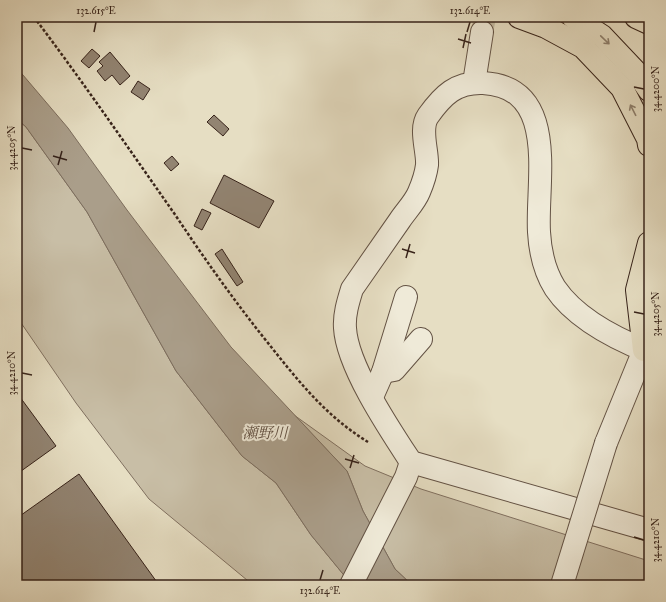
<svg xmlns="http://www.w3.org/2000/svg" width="666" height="602" viewBox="0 0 666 602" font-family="'IM FELL Great Primer','Noto Serif JP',serif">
  <rect width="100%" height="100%" fill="#e6dec3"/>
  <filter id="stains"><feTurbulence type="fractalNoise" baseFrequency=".005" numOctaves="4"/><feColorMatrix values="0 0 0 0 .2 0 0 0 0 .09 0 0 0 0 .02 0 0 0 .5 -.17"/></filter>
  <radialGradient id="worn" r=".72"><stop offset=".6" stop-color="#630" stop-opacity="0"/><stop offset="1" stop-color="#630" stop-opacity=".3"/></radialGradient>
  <!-- green -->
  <g fill="#c8bea6" stroke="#807060">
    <path d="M17,119L26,127L87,212L176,371L242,456L276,483L311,535L352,585H253L149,499L76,403L17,317Z"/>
    <path d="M294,415L365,466L421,489L649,561V585H412L395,569L363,511L347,471Z"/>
  </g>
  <!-- water -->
  <path fill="#aa9e8a" stroke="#7c6d5d" d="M17,68L68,128L127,210L231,347L347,471L363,511L395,569L412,585H352L311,535L276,483L242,456L176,371L87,212L26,127L17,119Z"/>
  <!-- building -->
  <g fill="#928472" stroke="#37231a">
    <path d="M92,49L100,56L89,68L81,61Z"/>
    <path d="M110,52L130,76L120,85L112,75L105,81L97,71L103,66L99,62Z"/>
    <path d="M138,81L150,89L143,100L131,92Z"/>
    <path d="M214,115L229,129L223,136L207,122Z"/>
    <path d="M172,156L179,164L171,171L164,163Z"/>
    <path d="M224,175L274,201L259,228L210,203Z"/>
    <path d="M202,209L211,213L202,230L194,226Z"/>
    <path d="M222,249L243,282L237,286L215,254Z"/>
    <path d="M17,393L56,446L17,474Z"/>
    <path d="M79,474L159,585H17V518Z"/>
  </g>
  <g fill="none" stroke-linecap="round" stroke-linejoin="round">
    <!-- minor-tunnel -->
    <path stroke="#c3b9a1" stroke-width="22" stroke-dasharray="22 11" stroke-linecap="butt" d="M482,32L485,17"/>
    <defs>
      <g id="minor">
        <path d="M474,83L482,32"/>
        <path d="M649,352C616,339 576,319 555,288C545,272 540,250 539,232C536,181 560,87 483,83C456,82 443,95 428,116C419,129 428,151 427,165C426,173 422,185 419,192C415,202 406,211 400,220C384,243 368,266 352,289C348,302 344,315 345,328C347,366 390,430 411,462L649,530"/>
        <path d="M383,372L394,370L421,339"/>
        <path d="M372,397L383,372L406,297"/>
        <path d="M606,443L644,350"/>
        <path d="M351,585L406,477L411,462"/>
      </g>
      <g id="highway">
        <path d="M519,17L546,27L583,47L622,88L648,139L649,145"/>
        <path d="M573,17L602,36L637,73L649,90"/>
        <path d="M636,17L649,23"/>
        <path d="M644,350L637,290L649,243"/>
      </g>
    </defs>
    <!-- minor casing -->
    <use href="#minor" stroke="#635244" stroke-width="24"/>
    <!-- highway casing -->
    <use href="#highway" stroke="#37231a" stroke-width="24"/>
    <!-- path -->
    <path stroke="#37231a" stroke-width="2.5" stroke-dasharray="3 2" stroke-linecap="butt" d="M34,17C83,82 129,149 176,216C204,258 233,299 264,338C296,378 324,415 368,442"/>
    <!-- minor -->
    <use href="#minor" stroke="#efead8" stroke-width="22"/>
    <!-- highway -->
    <use href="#highway" stroke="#e6dec3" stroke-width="22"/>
    <defs>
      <path id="minor-bridge" d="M562,585L606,443"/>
    </defs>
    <!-- minor-bridge casing -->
    <use href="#minor-bridge" stroke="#635244" stroke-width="24" stroke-linecap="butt"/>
    <!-- minor-bridge -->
    <use href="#minor-bridge" stroke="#efead8" stroke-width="22"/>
  </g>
  <!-- one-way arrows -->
  <defs><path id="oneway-shaft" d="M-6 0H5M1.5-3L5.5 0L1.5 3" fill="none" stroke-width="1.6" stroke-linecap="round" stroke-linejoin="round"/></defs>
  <g stroke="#8e806e">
    <use href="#oneway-shaft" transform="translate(605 40) rotate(44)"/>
    <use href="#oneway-shaft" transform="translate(633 110) rotate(-117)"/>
  </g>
  <!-- ticks -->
  <path fill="none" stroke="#37231a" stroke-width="1.5" d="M94,32L96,22M467,32L470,22M458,39L471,43M463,48L466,34M634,87L644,89M22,148L32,150M53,156L67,160M58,165L62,151M402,249L415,253M406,258L410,244M634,312L644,314M22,373L32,375M345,459L359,463M350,468L354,455M634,537L644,540M320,580L323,570"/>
  <g text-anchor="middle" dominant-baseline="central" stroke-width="4" stroke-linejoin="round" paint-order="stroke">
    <!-- water labels -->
    <g font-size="15" font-style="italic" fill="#5f4e41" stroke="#efead8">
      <text x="265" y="433">瀬野川</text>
    </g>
  </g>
  <!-- margin -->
  <rect width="666" height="602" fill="none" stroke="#e6dec3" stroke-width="44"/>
  <rect x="22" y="22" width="622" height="558" fill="none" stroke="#37231a" stroke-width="1.5"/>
  <g font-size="10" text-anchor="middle" fill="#37231a">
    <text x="96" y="14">132.615°E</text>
    <text x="470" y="14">132.614°E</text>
    <text transform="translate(655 89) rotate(-90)" y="4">34.4200°N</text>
    <text transform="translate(11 148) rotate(-90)" y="4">34.4205°N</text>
    <text transform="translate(655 314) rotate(-90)" y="4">34.4205°N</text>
    <text transform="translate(11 373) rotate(-90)" y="4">34.4210°N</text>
    <text transform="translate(655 540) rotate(-90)" y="4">34.4210°N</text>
    <text x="320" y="594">132.614°E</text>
  </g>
  <rect width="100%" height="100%" filter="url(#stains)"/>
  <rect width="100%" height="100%" fill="url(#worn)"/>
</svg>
